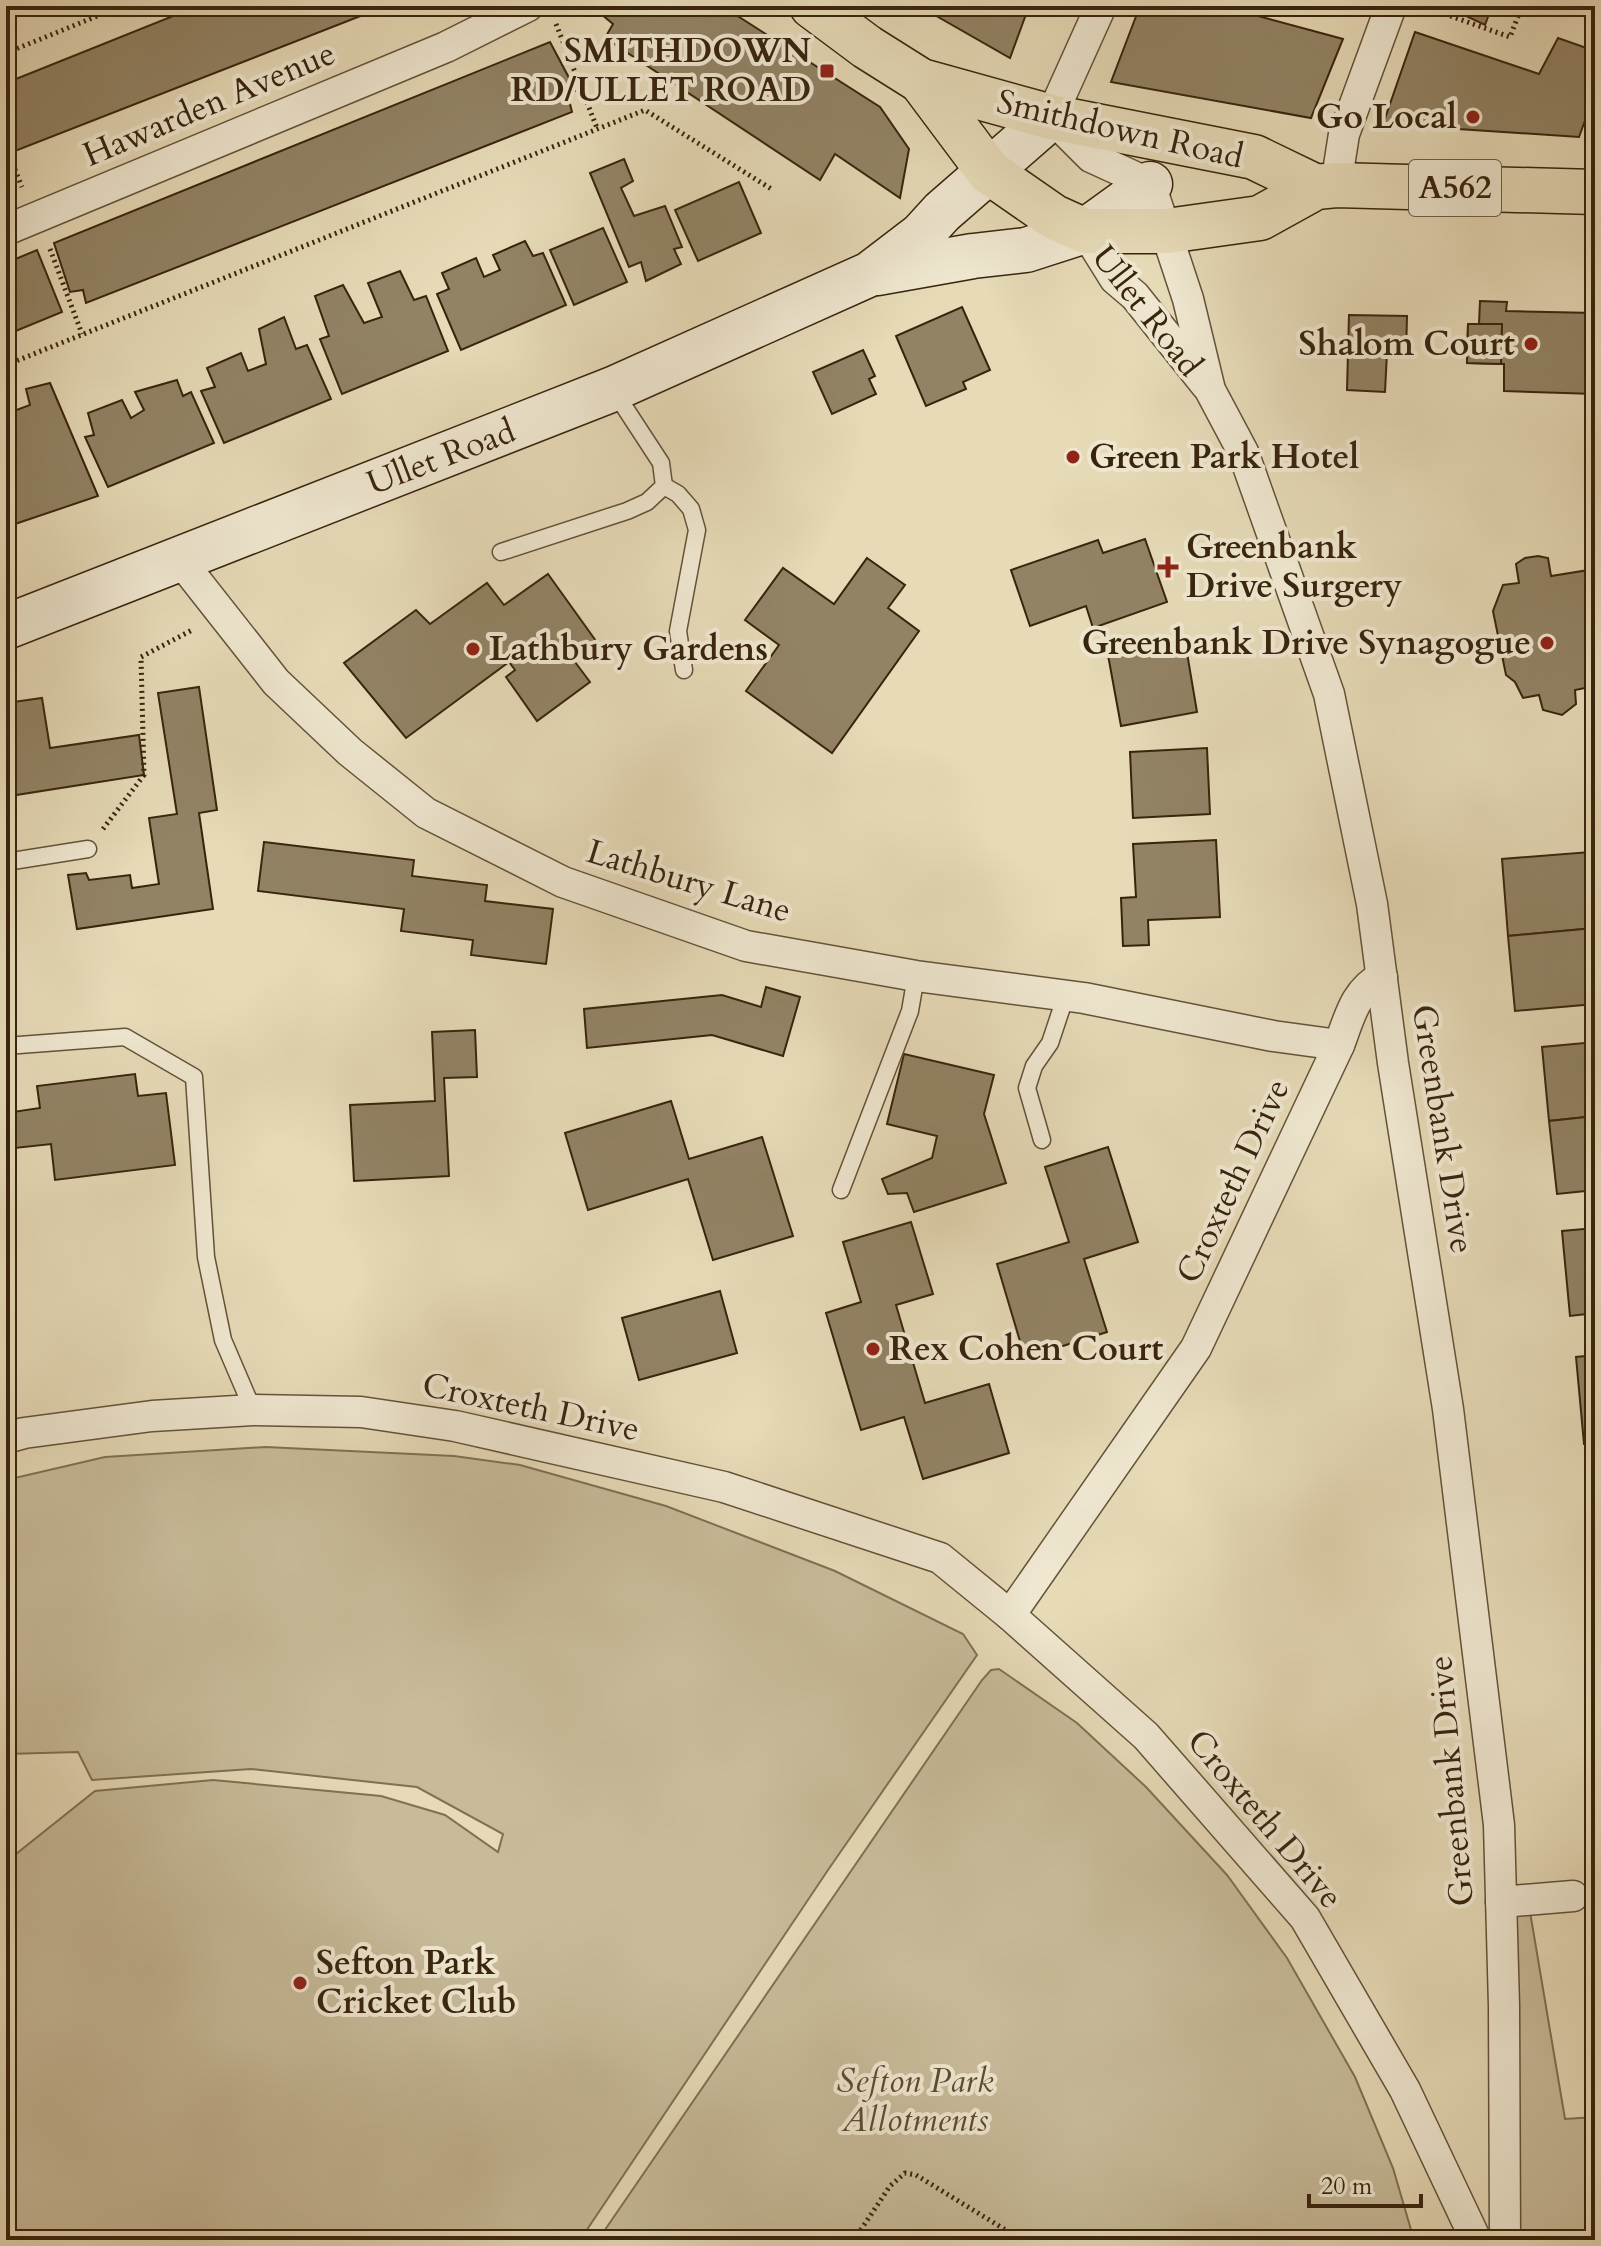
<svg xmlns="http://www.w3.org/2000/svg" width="1601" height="2246" viewBox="0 0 1601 2246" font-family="Cardo,serif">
  <rect width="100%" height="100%" fill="#e6dab7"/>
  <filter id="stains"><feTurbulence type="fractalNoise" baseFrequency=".0025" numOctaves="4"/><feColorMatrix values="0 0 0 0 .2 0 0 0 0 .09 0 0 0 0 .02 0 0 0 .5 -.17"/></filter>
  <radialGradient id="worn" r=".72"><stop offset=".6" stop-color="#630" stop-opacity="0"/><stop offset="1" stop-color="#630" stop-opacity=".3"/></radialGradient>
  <!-- green -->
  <g fill="#c8bb9a" stroke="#807054" stroke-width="2">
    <path d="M266,1447L454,1456L520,1465L666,1506L835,1571L963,1634L977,1655L828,1870L580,2240H6V1862L95,1791L213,1780L381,1796L445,1815L498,1852L503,1834L417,1787L251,1769L92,1780L78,1752L6,1754V1480L105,1457Z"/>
    <path d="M999,1669L1077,1723L1146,1787L1227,1875L1287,1958L1355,2077L1393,2168L1414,2240H598L982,1680L991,1670Z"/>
    <path d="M1528,1900L1565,2119L1595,2117V2240H1498L1501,1902Z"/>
  </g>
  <!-- building -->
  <g fill="#928365" stroke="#38240d" stroke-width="2">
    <path d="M6,6H34L6,17Z"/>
    <path d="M198,6H386L15,151L6,129V83Z"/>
    <path d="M602,6H722L880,107L909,149L900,198L835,154L820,180L605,38L613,24L595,9Z"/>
    <path d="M919,6H1029L1010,58Z"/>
    <path d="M1140,6H1221L1343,39L1311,118L1111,82Z"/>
    <path d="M1445,6H1492L1485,25Z"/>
    <path d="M1415,32L1539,74L1558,38L1595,51V93L1579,137L1383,124Z"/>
    <path d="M550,42L576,91L567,92L572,112L86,303L83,290L70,292L54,243Z"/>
    <path d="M624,159L633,181L621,188L634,216L665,206L682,247L674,249L681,264L646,281L641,262L629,267L590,173Z"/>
    <path d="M739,182L761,233L698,261L675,210Z"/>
    <path d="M603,228L627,282L574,305L550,250Z"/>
    <path d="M525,241L533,256L543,253L566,305L461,350L437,294L449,289L442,273L476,258L484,277L500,270L493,255Z"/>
    <path d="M37,250L62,312L6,335V263Z"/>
    <path d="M400,271L414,300L426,296L448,351L342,394L320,339L329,336L315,296L343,285L364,323L382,317L368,283Z"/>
    <path d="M1480,301L1507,302L1506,311L1595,313V394L1504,391V364L1467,363L1468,324H1479Z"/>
    <path d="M962,307L990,370L963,382L966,389L926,406L896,336Z"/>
    <path d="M1349,315L1407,316L1406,354L1387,353L1385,392L1347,390Z"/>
    <path d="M284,317L296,349L307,345L331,399L224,443L201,391L215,387L207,368L241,353L248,371L266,364L259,329Z"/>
    <path d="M1468,324H1502L1501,364L1467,363Z"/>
    <path d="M863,350L875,376L869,379L876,394L832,414L813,372Z"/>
    <path d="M177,380L183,396L191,392L214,443L108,487L85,437L94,435L88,413L122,400L131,418L144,410L135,392Z"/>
    <path d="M50,383L98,496L6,527V414L30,405L26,389Z"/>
    <path d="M1145,539L1167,602L1093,628L1086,606L1030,626L1011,570L1098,540L1103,553Z"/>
    <path d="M1538,556L1548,558L1551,576L1595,569V686L1575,690L1576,704L1562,715L1543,710L1539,695L1523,698L1515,682L1506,675L1493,611L1503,585L1519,583L1516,564L1525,558Z"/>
    <path d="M867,558L905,585L888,608L919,631L832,753L746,691L779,645L745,620L783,568L834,604Z"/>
    <path d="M548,574L596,641L572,658L590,682L537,721L506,677L515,670L509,662L406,738L344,663L416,610L430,624L487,583L504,605Z"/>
    <path d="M1185,641L1197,712L1121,726L1108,655Z"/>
    <path d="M199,687L217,810L199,813L213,909L77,929L68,875L86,873L89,880L130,875L132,888L159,884L149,818L177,814L158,693Z"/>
    <path d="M42,698L50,748L139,735L144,775L16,795L11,758L6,759V703Z"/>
    <path d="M1207,748L1210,814L1133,818L1130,752Z"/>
    <path d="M1216,840L1220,917L1148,920L1149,945L1123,946L1121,898L1136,897L1133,844Z"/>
    <path d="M264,842L414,860L412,876L487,885L485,901L553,909L546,964L471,955L473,940L401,931L404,909L258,891Z"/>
    <path d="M1590,852L1594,928L1508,936L1502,859Z"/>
    <path d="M1594,928L1595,1004L1515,1011L1508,936Z"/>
    <path d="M766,987L800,997L783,1056L712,1035L587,1048L584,1009L722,995L761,1007Z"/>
    <path d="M475,1030L477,1077L444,1078L449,1176L354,1181L350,1105L435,1101L432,1032Z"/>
    <path d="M1595,1042V1116L1549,1121L1542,1047Z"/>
    <path d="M904,1054L994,1075L984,1114L1006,1183L914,1212L907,1193L888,1194L882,1179L932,1158L937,1136L887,1124Z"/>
    <path d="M135,1074L138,1096L166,1093L175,1165L55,1180L51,1144L6,1149V1113L40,1108L37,1086Z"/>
    <path d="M671,1101L689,1159L762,1137L793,1236L713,1260L688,1179L588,1210L565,1133Z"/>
    <path d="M1595,1116V1190L1557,1194L1549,1121Z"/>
    <path d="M1108,1147L1138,1242L1084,1259L1107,1332L1025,1358L997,1264L1069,1242L1045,1167Z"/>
    <path d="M911,1222L933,1294L896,1305L925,1403L989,1384L1009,1453L923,1479L904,1417L861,1430L826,1313L861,1302L843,1242Z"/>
    <path d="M1595,1228V1313L1570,1316L1562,1231Z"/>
    <path d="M720,1291L737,1353L639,1380L622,1318Z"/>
    <path d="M1595,1355V1443L1584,1444L1576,1357Z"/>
    <path d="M1595,1481V1568L1587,1482Z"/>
  </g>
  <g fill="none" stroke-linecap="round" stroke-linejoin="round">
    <defs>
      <g id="service">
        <path d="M664,486L678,494L691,509L697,530L678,631L684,670"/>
        <path d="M501,552L627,511L647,502L664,486L661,463L614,391"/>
        <path d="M6,862L88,849"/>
        <path d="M6,1046L125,1037L194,1077L206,1257L223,1340L253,1410"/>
        <path d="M1042,1140L1027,1088L1034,1066L1050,1043L1066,995"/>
        <path d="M841,1190L910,1011L916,976"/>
      </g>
      <g id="minor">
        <path d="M1101,6L1051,117L1091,157L1150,184L1188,299L1210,390L1243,452L1329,694L1372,904L1393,1063L1448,1409L1499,1825L1504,2006L1505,2240"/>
        <path d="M1336,185L1344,134L1391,6"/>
        <path d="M6,230L446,47L528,6"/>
        <path d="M1085,231L1115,279L1135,296L1206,385"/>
        <path d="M180,560L276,682L350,752L426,813L563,882L746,946L916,976L1084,998L1273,1036L1339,1045"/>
        <path d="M6,1438L24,1433L152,1416L253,1410L361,1412L455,1426L724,1487L940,1558L1010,1615L1146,1736L1305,1918L1405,2090L1476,2240"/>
        <path d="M1010,1615L1196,1348L1339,1045C1349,1019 1355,990 1382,977"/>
        <path d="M1501,1902L1573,1896"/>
      </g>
      <g id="secondary">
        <path d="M877,273L973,256L1026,250L1085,231L1150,184"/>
        <path d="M6,627L613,389L870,274L921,235L942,212L1051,117"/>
      </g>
      <g id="trunk">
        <path d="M812,6L867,47L921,81L1051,117L1254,157L1316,187"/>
        <path d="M921,81L989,172L1054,217L1085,231H1167L1260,218L1316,187L1336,185L1595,192"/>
      </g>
    </defs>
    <!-- service casing -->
    <use href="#service" stroke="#645238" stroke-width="19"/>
    <!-- minor casing -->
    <use href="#minor" stroke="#645238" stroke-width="33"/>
    <!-- secondary casing -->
    <use href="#secondary" stroke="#38240d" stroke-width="47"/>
    <!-- trunk casing -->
    <use href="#trunk" stroke="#38240d" stroke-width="47"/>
    <!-- path -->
    <g stroke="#38240d" stroke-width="5" stroke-dasharray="2 4" stroke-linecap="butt">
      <path d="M1335,6L1352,12"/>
      <path d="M1422,6L1510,37L1522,6"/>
      <path d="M1569,6L1595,16"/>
      <path d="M556,24L597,128"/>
      <path d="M6,53L122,6"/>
      <path d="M6,147L22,187"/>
      <path d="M50,249L82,334"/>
      <path d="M6,365L645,110L773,190"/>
      <path d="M103,829L144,775L141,657L194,629"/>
      <path d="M854,2240L890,2186L905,2173L916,2175L1022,2240"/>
    </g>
    <!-- service -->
    <use href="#service" stroke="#efe7d0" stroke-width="16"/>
    <!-- minor -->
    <use href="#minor" stroke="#efe7d0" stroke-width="30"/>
    <!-- secondary -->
    <use href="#secondary" stroke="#efe7d0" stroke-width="44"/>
    <!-- trunk -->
    <use href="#trunk" stroke="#e6dab7" stroke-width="44"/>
  </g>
  <!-- markers -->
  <g fill="#8f2418" stroke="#efe7d0" stroke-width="3">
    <rect x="819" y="63" width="16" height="16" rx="4"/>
    <circle cx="1473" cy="117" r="8"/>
    <circle cx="1531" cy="344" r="8"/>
    <circle cx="1073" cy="457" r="8"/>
    <path d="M1164 555h8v8h8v8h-8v8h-8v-8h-8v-8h8z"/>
    <circle cx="1547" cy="643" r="8"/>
    <circle cx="473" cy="649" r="8"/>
    <circle cx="873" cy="1349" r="8"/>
    <circle cx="300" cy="1983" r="8"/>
  </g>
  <g text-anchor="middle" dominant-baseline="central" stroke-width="8" stroke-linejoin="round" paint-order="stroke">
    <!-- shield labels -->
    <rect fill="#efe7d0" stroke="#6f5e48" stroke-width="2" x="1409" y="160" width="92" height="56" rx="6"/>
    <g font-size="32" font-weight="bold" fill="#38240d">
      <text x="1455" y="188">A562</text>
    </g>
    <!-- poi labels -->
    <g font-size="34" font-weight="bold" fill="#38240d" stroke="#efe7d0" text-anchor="start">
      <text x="811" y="51" text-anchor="end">SMITHDOWN<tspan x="811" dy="39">RD/ULLET ROAD</tspan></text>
      <text x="1457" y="117" text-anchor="end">Go Local</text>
      <text x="1515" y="344" text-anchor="end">Shalom Court</text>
      <text x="1089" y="457">Green Park Hotel</text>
      <text x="1186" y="547">Greenbank<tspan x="1186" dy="39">Drive Surgery</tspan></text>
      <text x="1531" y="643" text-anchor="end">Greenbank Drive Synagogue</text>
      <text x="489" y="649">Lathbury Gardens</text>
      <text x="889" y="1349">Rex Cohen Court</text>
      <text x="316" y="1963">Sefton Park<tspan x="316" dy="39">Cricket Club</tspan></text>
    </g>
    <!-- street labels -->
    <g font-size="34" fill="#38240d" stroke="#efe7d0">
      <text transform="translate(209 104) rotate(-23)">Hawarden Avenue</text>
      <text transform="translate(1120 129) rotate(13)">Smithdown Road</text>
      <text transform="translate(1147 311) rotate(52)">Ullet Road</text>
      <text transform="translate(441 457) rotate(-21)">Ullet Road</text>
      <text transform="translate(689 881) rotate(17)">Lathbury Lane</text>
      <text transform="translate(1443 1129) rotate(81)">Greenbank Drive</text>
      <text transform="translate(1233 1181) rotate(-65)">Croxteth Drive</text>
      <text transform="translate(531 1407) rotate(12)">Croxteth Drive</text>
      <text transform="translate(1451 1781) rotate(-95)">Greenbank Drive</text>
      <text transform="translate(1265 1819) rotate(50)">Croxteth Drive</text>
    </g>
    <!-- park labels -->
    <g font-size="34" font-style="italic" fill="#5c4a30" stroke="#efe7d0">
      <text x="915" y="2081">Sefton Park<tspan x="915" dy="39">Allotments</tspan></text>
    </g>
  </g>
  <!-- margin -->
  <rect width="1601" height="2246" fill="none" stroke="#e6dab7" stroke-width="32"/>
  <rect x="8" y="8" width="1585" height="2230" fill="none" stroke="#38240d" stroke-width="4"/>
  <rect x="16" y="16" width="1569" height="2214" fill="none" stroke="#38240d" stroke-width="2"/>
  <!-- scale -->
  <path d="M1309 2194v12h112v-12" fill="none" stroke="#38240d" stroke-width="4"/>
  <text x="1321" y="2194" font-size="24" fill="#38240d" stroke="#efe7d0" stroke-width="6" paint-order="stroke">20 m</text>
  <rect width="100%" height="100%" filter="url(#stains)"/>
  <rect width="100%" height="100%" fill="url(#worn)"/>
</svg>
